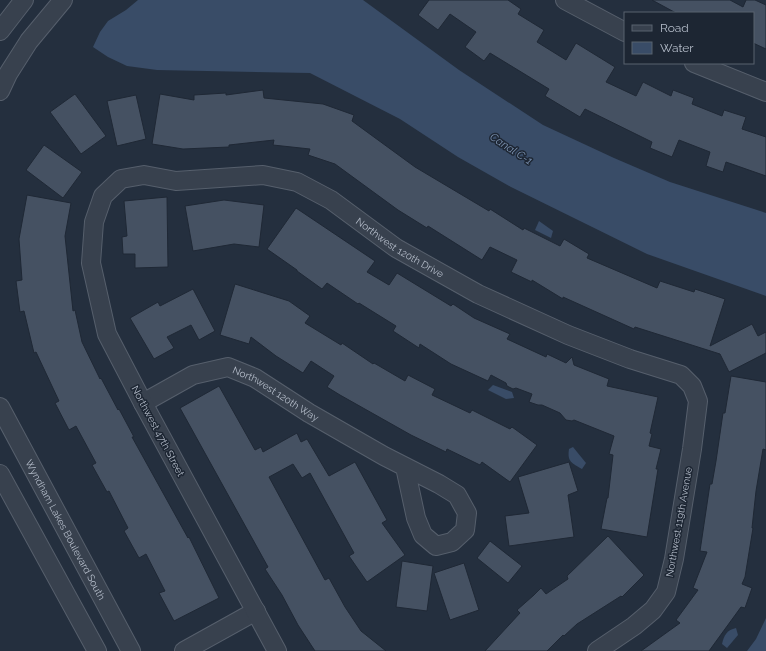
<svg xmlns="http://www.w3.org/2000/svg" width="766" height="651" viewBox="0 0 766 651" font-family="Raleway,sans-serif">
  <rect width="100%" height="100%" fill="#242f3e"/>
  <!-- water -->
  <g fill="#394c67">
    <path d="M138,0H363L459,70L543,125L614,158L670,182L766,213V296L647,254L511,187L458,157L400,119L310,73L157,70L127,66L108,57L93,47L100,32L108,21L126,10Z"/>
    <path d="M539,221L553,231L551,238L535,230Z"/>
    <path d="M493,385L512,392L514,398L506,399L488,390Z"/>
    <path d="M573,447L586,463L582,469C572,463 567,462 569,449Z"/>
    <path d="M766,618V651H747L756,639Z"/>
    <path d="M736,628L738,635L727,648L722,644C724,635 727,630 736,628Z"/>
  </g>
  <!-- building -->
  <g fill="#455162" stroke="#1f2835">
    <path d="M429,0H508L521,9L518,14L544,30L537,42L566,60L576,43L615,67L606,82L636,96L643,82L671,96L673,90L694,98L692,104L722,116L724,110L746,117L742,129L766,137V176L726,162L723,172L706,166L710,152L679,140L672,157L650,148L652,142L585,109L580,117L545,96L549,89L490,53L484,61L465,47L476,32L450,14L438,30L418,15Z"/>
    <path d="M652,0H730L743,7L746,0H755L766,5V49L753,43V13H676Z"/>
    <path d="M263,90L264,98L323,104L354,115L352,121L415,167L489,211L490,209L523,230L524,228L560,246L564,239L589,254L587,258L657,288L660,281L694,292L695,289L725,299L710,346L752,324L758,336L766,332V353L729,372L720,354L635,327L634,329L563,297V299L532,280V282L511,272L517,260L490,247L482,260L428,226L427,228L398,210L335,164L308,155L310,149L273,145L274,140L229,145V147L183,149L152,144L160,94L194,100V95L226,93V95Z"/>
    <path d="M75,94L106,136L81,154L50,112Z"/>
    <path d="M136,95L146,139L117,146L107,101Z"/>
    <path d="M44,145L82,172L63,198L26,170Z"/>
    <path d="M27,195L71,203L65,236L73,311L75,310L82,342L100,379L101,378L118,410L119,409L134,437H132L188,538L189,537L219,598L174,621L159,593L165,591L146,554L139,558L124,531L128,528L109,491L107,492L92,465L96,463L76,426L69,430L55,403L59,401L36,352L34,353L24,311L20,312L16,281L22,280L19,239Z"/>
    <path d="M167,197L168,267L135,268V254H123L122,237L127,236L124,201Z"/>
    <path d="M224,200L264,205L259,247L234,244L193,251L185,206Z"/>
    <path d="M296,208L375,261L367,272L389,285L397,273L451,306L453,304L474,318L510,334L507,339L546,357L547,354L566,363L572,357L574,365L609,379L607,386L658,397L650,433L652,434L649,446L661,449L656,469H658L647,537L601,529L607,498H608L613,455L609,454L614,436L574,420L572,421L566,420L560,413L542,405H538L529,402L532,394L516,388L513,389L507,386L506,383L491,375L488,381L451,364L420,344L419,348L393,331L396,326L359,303L358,304L327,283L322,289L297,271V270L267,249Z"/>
    <path d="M235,284L289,301L310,316L305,323L341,345L342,343L373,364L374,363L405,381L408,375L435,389L432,395L470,413L472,410L510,429L512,427L537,445L510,482L482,462L480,465L447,449L446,452L411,435L340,395L327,387L334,376L311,361L303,373L276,356L251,337L249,344L220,335Z"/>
    <path d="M193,289L215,331L199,340L191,325L167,337L174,348L154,359L130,318L158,302L160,306Z"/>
    <path d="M731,376L766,382V450L763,449L756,491L752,528H753L745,577L742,584L752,588L745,608L741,607L709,651H641L680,623L676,620L698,590L693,588L707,552L700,551L710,484H712L716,461L723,413H725Z"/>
    <path d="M219,386L255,450L261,447L263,452L297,433L301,442L307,439L329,476L355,462L387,520L382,523L405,555L367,582L349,556L354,553L310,473L302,478L293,464L269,477L325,580L329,578L345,607L361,631L386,651H315L298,625L282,595L265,569L268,567L180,408Z"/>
    <path d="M569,462L578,491L568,495L574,537L509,546L505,516L529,513L518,477Z"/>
    <path d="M608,536L644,575L622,597L621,596L577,624L564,636L563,635L547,651H485L520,613L517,610L534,595L541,588L546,594L568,579L567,576Z"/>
    <path d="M490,541L522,566L508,583L477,558Z"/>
    <path d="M402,561L433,566L427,611L396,607Z"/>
    <path d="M464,563L479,610L450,620L434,573Z"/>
  </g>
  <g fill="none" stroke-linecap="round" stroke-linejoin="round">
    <defs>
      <g id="minor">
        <path d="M565,0L625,32"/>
        <path d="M0,31L24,0"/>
        <path d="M694,63L766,92"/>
        <path d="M0,91L8,74L29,41L63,0"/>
        <path id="s1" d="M143,403L193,375L228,367L255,378L309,413L384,456L439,484L457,495L467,513L465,530L452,542L436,546L423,535L416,518L405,467"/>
        <path id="s2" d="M0,407L131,651"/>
        <path d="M0,474L97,651"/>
        <path d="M184,651L256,611"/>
        <path id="s3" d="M277,651L143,403L107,334L91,263L94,222L103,196L121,179L144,175L176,181L263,175L297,182L331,200L396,248L478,294L568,335L630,359L681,375L692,386L698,401L692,449L674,559L666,592L653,610L634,626L597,651"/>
      </g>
    </defs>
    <!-- minor casing -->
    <use href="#minor" stroke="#565f6c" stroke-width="20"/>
    <!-- minor -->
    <use href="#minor" stroke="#38414e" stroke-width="18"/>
  </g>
  <g text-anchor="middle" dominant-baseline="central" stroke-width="3" stroke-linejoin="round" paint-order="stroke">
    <!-- street labels -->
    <g font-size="10" fill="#b4bcc9" stroke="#1d2633">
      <text stroke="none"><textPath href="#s3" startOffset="826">Northwest 120th Drive</textPath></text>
      <text stroke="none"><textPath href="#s1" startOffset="148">Northwest 120th Way</textPath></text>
      <text transform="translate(158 431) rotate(62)">Northwest 47th Street</text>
      <text transform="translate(679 522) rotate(-80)">Northwest 119th Avenue</text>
      <text stroke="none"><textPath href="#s2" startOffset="139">Wyndham Lakes Boulevard South</textPath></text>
    </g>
    <!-- water labels -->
    <g font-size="11" font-style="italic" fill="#7c92b1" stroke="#1d2633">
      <text transform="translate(511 149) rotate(33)">Canal C-1</text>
    </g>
  </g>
  <!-- legend -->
  <rect x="624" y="12" width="130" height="52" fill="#1d2633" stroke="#59626f"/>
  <rect x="632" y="25" width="20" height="6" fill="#38414e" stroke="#59626f"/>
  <text x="660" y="32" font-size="12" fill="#b4bcc9">Road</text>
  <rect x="632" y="42" width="20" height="12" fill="#394c67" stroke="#59626f"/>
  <text x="660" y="52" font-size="12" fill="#b4bcc9">Water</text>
</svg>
